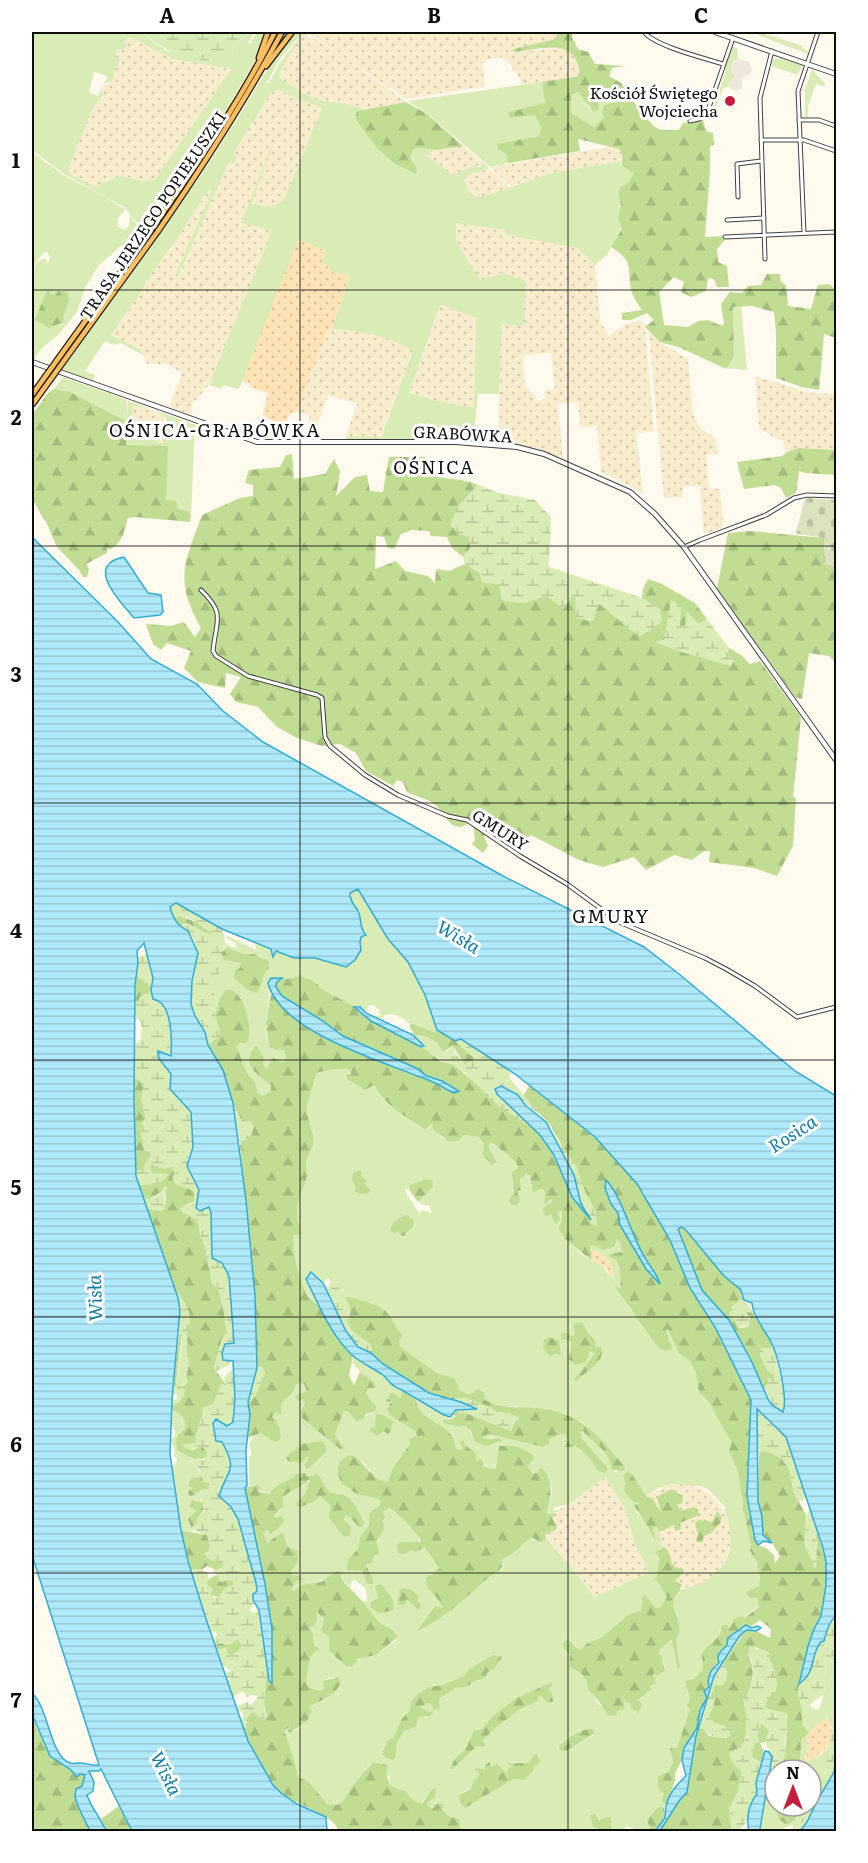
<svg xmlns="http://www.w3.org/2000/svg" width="868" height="1863" viewBox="0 0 868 1863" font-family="Literata,serif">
  <defs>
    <pattern id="farmland-dots" width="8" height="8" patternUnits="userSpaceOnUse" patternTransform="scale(1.5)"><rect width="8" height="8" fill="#f7eccc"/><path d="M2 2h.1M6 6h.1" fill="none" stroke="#d3c9ae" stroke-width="1.8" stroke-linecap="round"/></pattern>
    <pattern id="forest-firs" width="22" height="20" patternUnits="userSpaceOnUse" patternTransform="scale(1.5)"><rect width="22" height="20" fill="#c0dd93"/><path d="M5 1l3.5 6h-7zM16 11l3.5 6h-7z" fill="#a4bc7e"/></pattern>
    <pattern id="wetland-marsh" width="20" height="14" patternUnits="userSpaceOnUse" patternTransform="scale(1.5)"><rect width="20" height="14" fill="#daecb5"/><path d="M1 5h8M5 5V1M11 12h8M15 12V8" fill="none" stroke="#bac99a"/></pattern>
    <pattern id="sand-dots" width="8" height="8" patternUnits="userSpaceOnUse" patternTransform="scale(1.5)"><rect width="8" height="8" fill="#fee3b7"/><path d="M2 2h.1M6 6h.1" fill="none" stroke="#d8c29c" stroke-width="1.8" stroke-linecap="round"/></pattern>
    <pattern id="cemetery-stones" width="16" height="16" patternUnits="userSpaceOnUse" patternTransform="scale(1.5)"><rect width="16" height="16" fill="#dce2bd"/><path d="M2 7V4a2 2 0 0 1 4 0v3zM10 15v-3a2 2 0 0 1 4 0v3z" fill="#bcc1a1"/></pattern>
    <pattern id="water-rules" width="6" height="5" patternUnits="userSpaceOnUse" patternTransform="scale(1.5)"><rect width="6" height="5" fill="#afe9fa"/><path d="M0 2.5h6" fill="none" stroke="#95c7d5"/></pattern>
  </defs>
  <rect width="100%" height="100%" fill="#fff9ee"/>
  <!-- farmland -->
  <g fill="url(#farmland-dots)" fill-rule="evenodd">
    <path d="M307,32H557V39L514,49V52L560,48L573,53L579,63L580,76L522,85L520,78L508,62L502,57L487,60L482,63L485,86L406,99Z"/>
    <path d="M302,35L317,40L342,56L406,102L365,110L356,106L310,98L300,94L283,81L279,73Z"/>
    <path d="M130,37L172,59L231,69L155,180L144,181L127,177L95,187L69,174L68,170L93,108L98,100L102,99L104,93L100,91L102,86L107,84L120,59L115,57L118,49Z"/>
    <path d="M278,90L322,108L284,200L278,205L270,207L252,204L268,158L242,223L273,231L209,385L192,404L190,414L169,407L182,373L168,364H147L141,350L111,335L143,289L146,281L174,243L208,191L214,187L176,273L177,280L219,181L229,162L235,164L237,159L234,156L235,151L271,92Z"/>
    <path d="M462,145L482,162V166H474L451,175L437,162L425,156L435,150Z"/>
    <path d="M609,147L619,149L622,154L620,161L551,173L511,186L490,167Z"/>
    <path d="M489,168L509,187L481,197L470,194L467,190L464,177Z"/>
    <path d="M455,223L504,230L506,235L577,248L595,265L600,321L609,336L624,325L641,320L645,327L654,431L636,433L643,494L632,487L601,472L597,426L580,427L578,402L558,404L563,459L540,449L501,441L498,437L501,331L503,324L516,326L503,273L480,281L456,241ZM551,353L555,389L545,391V399L537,402L535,395L525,386L523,365L524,355Z"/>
    <path d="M442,305L476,318L474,407L454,405L409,394L439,307Z"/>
    <path d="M328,328L359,330L397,341L413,349L380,437L346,436L357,404L328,395L313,436H304L310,415L296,412Z"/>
    <path d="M652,333L660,342L688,359L693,415L701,429L715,438L718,453L706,454L709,489H720L723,522L722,528L704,534L700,486H683L682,497L664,498L649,335Z"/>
    <path d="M755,376L811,393L836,394V450L798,448L786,452L783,440H778L759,428Z"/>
    <path d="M132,405H139L164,416L165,441L161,443L149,438L142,432L141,434L132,432Z"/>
    <path d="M605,1477L625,1509L637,1551L642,1557L648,1573L594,1597L580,1576L553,1547L545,1535L555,1530L552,1518L554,1514Z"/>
    <path d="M681,1484L693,1485L710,1494L721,1506L731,1528V1541L726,1558L716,1574L703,1583L674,1591L646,1496L666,1486Z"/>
  </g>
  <!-- grass -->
  <g fill="#daecb5" fill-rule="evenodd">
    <path d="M32,32H140L167,51L226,61L232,54L234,43L246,37L249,32H255L248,43L250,44L257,32H266L254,63L207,142L145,232L124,207L64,174L32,150ZM130,37L172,59L231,69L155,180L144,181L119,176L95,187L70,174L68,170L93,108L104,94L100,91L98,96L89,92L94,72L107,76L104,84L112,81L120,59L115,57L118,49L126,48L127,44L124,42Z"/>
    <path d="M295,32H303L279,60L267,83H269L279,64L303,33L311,37L302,35L279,73C280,81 286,82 292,86C319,107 339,98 365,110L357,111L355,118L362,126L416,167L410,158V154L414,149L422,148L435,150L426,156L437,162L451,175L474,166L481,167L482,162L489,168L464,177C466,188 468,196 481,197L551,173L620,161L622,166L634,173L628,183L622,186L619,199L621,206L618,217L622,228L607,255L595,265L577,248L506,235L504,230L456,223V241L480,280L503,273L526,281L524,324L516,326L502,324L499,394H478L474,435L480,436V441L347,440L346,436L381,437L413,350C387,336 361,330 332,329L349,278L332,272L327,265L322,263L326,251L299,240L239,389L223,385L221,389L209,385L272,231L241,223L277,134L252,203C264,207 273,209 284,200L322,108L278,90L271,92L235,151L234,156L237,159L234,164L229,162L176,281V273L213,188L208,191L174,243L146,281L143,289L111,335L141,350L143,355L121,343L113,345L105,341L85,371L95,375L93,382L61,371C113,299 166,228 215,154C242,114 264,69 295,32ZM442,305L476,318L474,407L454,405L409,393L439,307Z"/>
    <path d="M759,32L803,46L802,48L808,51V54L758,35Z"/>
    <path d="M732,46L737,48L738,59L733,61L731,67L736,75L732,82H730V85L723,89L716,107H714L726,70L724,69Z"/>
    <path d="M781,58L802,65L798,75L771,66L772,60Z"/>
    <path d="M812,69L825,84V87L816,84L808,106V117H805V89Z"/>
    <path d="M542,82L545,103L509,118L535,115L541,128L539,136L498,144L506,154L508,163L490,167L428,114L408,101Z"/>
    <path d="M602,91C611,92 614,95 619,103L594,127L571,113V95L577,92L585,99L589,108L599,109L598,98Z"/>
    <path d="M32,152L63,175L107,198L125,210L118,218V227L125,230L129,225L130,215L137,225V232L98,266L85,288L77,312L58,335L41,349L34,360H32V330L34,324L32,322V272L35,264L44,258L48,263L50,257L47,252H44L32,267ZM51,295H68L70,301L66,306V312L64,318L42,325L38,321Z"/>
    <path d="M741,305L747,370L724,368L728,367L734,356L733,307Z"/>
    <path d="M63,377L127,400V418L128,401L153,409L132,405V431L140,434L142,432L149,438L161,443L165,441L166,418L155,410L195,425L191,515L188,511L178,507L175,501L166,500L126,445V421L70,392L54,389Z"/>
    <path d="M358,889L388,939L408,962L425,995L437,1030L434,1032L413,1023L410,1024C401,1017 389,1009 381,1019L372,1015L380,1016L379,1010L373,1005L368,1006L366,1012L359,1007H354L320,988C316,979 306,979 299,975L288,979L274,977L268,984C272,999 267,1007 266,1022C266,1030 267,1039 269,1047L277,1050H284L286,1056L285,1061H279L266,1070L263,1064L264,1057L261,1053L255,1073L271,1085V1091L262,1096L258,1093L255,1082L247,1073L236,1046L240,1043L246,1015L240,996L225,990L218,1005L214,990L217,989L219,972L224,960L241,963L240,968L263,979L262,974L269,968L259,955L244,954L226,947V944L232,947H237L235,943L225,937L228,936L256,950L255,942L271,949L273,957L276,951L294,958H315L346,967L363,933C361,926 361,918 358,912C354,904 350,902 350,893Z"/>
    <path d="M418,1035C429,1036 438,1042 443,1052H446L445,1058L448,1063C438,1060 430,1052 421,1047L424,1046L415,1036Z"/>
    <path d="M336,1069L351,1070L347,1079L353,1081L361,1088L374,1085C386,1105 404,1118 426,1130L431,1124L433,1125L443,1139L458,1141L464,1135L479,1137L484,1144L483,1155L497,1161L489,1148L490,1141L493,1143L516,1162L518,1168L512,1178V1204H517L520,1200L517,1191L523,1176L528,1174L531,1188L545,1191L544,1202L551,1204L543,1208L547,1216L551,1213L557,1215L556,1212L559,1210L564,1214L558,1228L565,1239L585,1257L603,1266L605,1271L614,1278C613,1262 605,1255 592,1250L590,1246L592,1244C600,1249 611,1247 617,1240L620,1242L622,1252L615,1259L621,1277V1289L616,1288L630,1309L670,1342L666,1328L668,1329L679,1353L689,1360L696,1373L699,1392C713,1402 719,1426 731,1440L729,1451L737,1469L743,1503L742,1510L744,1513L751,1545L750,1551L757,1562L760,1577L759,1586L754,1588L760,1605L728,1628L720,1629L719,1635L701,1657L702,1670L695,1678L689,1679L687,1691L690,1699L687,1706L690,1709L688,1716L669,1773L658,1776L657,1785L664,1792V1803L667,1804L664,1808L656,1809C648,1817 647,1820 651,1831H639L626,1826L622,1831H612V1824L591,1816L593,1827L603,1831H461L459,1819L448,1816L443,1808L434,1806L432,1809L427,1805L428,1802L435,1798L430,1791L421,1804L414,1801L405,1791H399L389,1785L390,1777L385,1774L388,1765L375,1762L369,1764L364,1773L353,1785L343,1801L337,1805L327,1804L309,1782L298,1777C298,1767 287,1739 284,1731L291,1725V1733L301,1727L311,1716L309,1707L327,1699L338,1688L334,1677L326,1679L324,1688L320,1691C310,1688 307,1686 305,1675L307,1672L309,1659L317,1646L314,1645V1638L309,1627L316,1610L324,1619L321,1627L329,1636V1651L346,1666L362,1658L376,1655L397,1640L398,1637C391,1628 385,1629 378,1622C372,1616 368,1608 363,1601H367L366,1589L355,1580L352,1581L350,1587L342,1580L341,1575C329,1575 324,1582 312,1584C304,1586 300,1586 293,1591L292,1587L296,1581H303L300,1576L293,1575L291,1572L294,1569L297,1551L288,1548L286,1538C277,1535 274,1536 268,1544L263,1533L267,1530L269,1534L274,1529L277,1518L274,1516L281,1509L283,1497L292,1489L304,1484L308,1480L310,1484L305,1494L296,1503L298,1507L313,1502L317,1497L320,1496L330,1505L329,1510L344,1537L350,1524L343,1518L345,1515L351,1518L359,1528L364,1520L348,1497L335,1495L324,1487L320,1475L314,1473L308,1477H294L271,1494L257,1490L262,1488L257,1485L249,1486V1457L252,1455L249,1446L253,1437L260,1433L269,1439L281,1433L272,1417L274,1413L281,1414V1402L285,1397L291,1394L297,1383L304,1384L307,1391L304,1399L305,1402L301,1412L340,1449L342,1443L335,1434L344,1411L348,1410L356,1421L375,1411L373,1402L369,1400L367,1388L371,1381L360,1372L353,1363V1356L384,1376L394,1388L403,1391L400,1398L392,1393L387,1399L392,1401L390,1406L407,1427L416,1432L417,1436L408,1441L412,1443L394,1466L387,1482L380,1481L362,1461L346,1457C337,1467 335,1472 342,1484L351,1487L354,1492L373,1495L380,1500V1504L370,1519L369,1525L360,1537L358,1549L349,1560L352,1571L358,1569L363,1573L368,1571L367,1565C381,1557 373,1543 384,1529L383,1522L385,1517L383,1512L390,1508L406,1522L421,1539L407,1552L424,1547L440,1568L430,1575L434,1597L440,1601L442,1608L435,1606L418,1631C435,1628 465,1596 480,1584C488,1578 497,1575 502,1566L501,1560L512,1554L532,1537L545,1540V1536C560,1557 580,1574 594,1597L648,1573L642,1557L637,1551L625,1509L605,1477L569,1504L553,1508L555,1511L564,1507L554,1514L548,1512L545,1515L550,1502L552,1490L548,1475L539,1472L533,1474L528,1467L531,1463L532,1454L516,1446H499L498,1458L494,1469L483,1465L480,1461H476V1453L465,1445L464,1441L463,1449L459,1450L456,1448C454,1424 418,1423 416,1400L448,1417L452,1414L456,1416L446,1419L450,1425C465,1428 468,1423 474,1441C486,1443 486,1445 499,1443L494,1437L486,1439L482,1438L488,1434L543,1447L550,1443L549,1439L564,1433L568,1439L563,1446L573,1444C583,1451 591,1456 596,1468L603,1462L582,1438L580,1431H583C593,1444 611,1449 611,1468L616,1472L625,1467L582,1422L535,1408L525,1410L515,1406L506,1407L490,1403L483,1399L485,1396L484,1392L466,1395L458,1389L459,1386L454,1378L437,1373L400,1346L399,1341L401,1334L396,1330L389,1314L373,1304L347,1296L328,1278L323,1283L315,1274L308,1283L312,1287L317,1303C300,1295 290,1252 294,1235L302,1233L297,1218V1207L307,1177L306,1159L313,1145V1135L307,1114V1105L317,1073L323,1070ZM422,1180H432L427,1192L418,1202L425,1206L429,1205L432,1213L422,1210L419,1213L406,1193L405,1189L410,1190V1185ZM583,1323L584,1329L590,1333L600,1360L580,1376L578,1380L582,1370L595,1354L590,1351L586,1362L575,1365C571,1358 567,1348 571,1342L564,1340L560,1335L564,1332L572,1336L575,1333L574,1328ZM626,1472L631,1473L646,1496L659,1488L672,1484L700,1486L708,1489L726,1508L724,1510C743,1554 720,1580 680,1590L674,1598L673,1607L678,1616L680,1631L676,1640L680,1667L673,1640L660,1649L658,1655H661L665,1667L653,1674L655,1685L648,1686L651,1690L635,1701L639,1703L636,1713L632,1704L623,1697L625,1708L607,1715L604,1708L598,1704L582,1671L574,1668L568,1651L575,1644L578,1649H582L586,1644L602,1637L628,1615L641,1610V1599L659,1609L667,1599L668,1597L657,1581C658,1573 661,1562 656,1555L659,1549L663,1547L657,1526L653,1528L655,1538L635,1509V1505L641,1504V1503L633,1500L624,1492L625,1481L623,1474ZM493,1655L500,1661L488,1671L480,1681H475L466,1687L456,1688L439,1699L432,1707L431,1704L428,1702L419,1708L430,1711V1716L418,1717L404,1731L397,1743L395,1754H382L387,1741L394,1737L404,1717L409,1711L412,1700L418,1694L432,1686L442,1685L464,1676L474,1666ZM550,1683L552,1686L548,1689L550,1692L544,1699L538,1696V1701L522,1708L495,1728L453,1769H450L455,1758L465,1750L472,1735L479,1728H483C503,1705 524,1696 550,1683ZM591,1728L594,1735L566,1751L563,1750L561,1743C568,1736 581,1729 591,1728ZM534,1757L520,1780L514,1779L465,1808L461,1795L466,1790L471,1789L480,1774L475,1771H485V1765L490,1761V1767L503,1769L507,1773L512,1768L511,1762L528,1763Z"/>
    <path d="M182,1344L189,1346L187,1356L190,1357V1367L187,1371L189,1382L185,1386L180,1385L185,1389C183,1398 182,1404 171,1405V1401L176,1400L178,1397L176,1394L172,1396L173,1386H176Z"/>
    <path d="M171,1410L180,1414L186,1424L183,1433L178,1435L177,1450L187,1456L201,1473V1476L195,1477L191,1486L196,1495L198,1492L201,1500H195L196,1510L188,1522L191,1529L194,1527L193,1531L181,1530L172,1465L175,1466L177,1460L174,1455L175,1449L170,1440L175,1436V1431L170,1422Z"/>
    <path d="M836,1646V1721L833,1730L827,1717L809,1733L802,1724L800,1700L810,1705L812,1708L819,1710L824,1693L826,1665L835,1656Z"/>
    <path d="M807,1735L808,1751L805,1759L820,1756L828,1747C824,1766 826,1787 811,1803V1770H800L801,1740Z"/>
    <path d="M764,1797L770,1798L768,1801L790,1823L797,1817L799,1822H807L800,1831H793V1825L784,1828L782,1831L758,1832Z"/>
  </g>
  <!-- forest -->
  <g fill="url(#forest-firs)" fill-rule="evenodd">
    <path d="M557,32H572V37L578,49L588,52L595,64L624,66L612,68L609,76L621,83L643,115L655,127L661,130H679L683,123L703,120L706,131L713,133L714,145L710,146V170L705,237L724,236V241L717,249L718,262L727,266L729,287H717L714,279L708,278L706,291L691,297L681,292L684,282L674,277L659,292L664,325L688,327L698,321L708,320L722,326L724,323L721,304L730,292L742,293L748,286L761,285L767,274H780L781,282L786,285L788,306L811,309L818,285L829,284L836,290V338L824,334L819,390L802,387L776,378V331L774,312L752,306L733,307L734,356L728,367L724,368L681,348L660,342L645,327L654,320L647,313L631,320H622V313L642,310C638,304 634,299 632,293C626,270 636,262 611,247L622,229L618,217L621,206L618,192L622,186L628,183L634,173L622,166V154L619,149L578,139L580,151L508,163L506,154L498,149L497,144L539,136L541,128L535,115L509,118V112L545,103L542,82L580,76C577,36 543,49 514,52L513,49L556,39ZM602,91C611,92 614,94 618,102L604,105L602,113L604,117L594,127L571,113V95L578,92L594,112L599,109L598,98Z"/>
    <path d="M406,102L427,114L463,146L435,150L422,148L414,149C404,162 420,162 416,174L394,163L376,147L355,118L357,111Z"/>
    <path d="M47,290L54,296L58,291L68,292V297L70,299C67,306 64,315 63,322L49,328L35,320Z"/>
    <path d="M54,389L70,392L126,421V445L168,446L166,500L176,501L178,508L188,511L191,515L190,522L135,517L128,518C124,531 123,542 111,549L107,548V553L86,564L89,569L87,577H83L79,570L57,547L46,522L32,499V415L47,394Z"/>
    <path d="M798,448L836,450V475L805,473L799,471L796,493L786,498L781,488L775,485L744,489L737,462L782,456L787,452Z"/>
    <path d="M292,454L294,479L325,474L334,459L340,471L336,496L355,477L367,475L370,491L383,492L389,457H425L428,473C444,481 462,477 478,485L457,508L470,536V549L463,557L452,548L447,537L431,536L429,531L412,530L401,534L394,549L388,548L384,537L376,536L375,569L396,561L405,571L428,576L435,583L436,569L449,571L465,564L499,584L523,603L546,596L576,594L598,603L660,610L642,598L643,589L648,579L660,583L695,603L707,619L698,624L687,612L685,630L680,626L664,640L656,642L699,656L727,653L729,648L741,655L750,664L760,661L801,717L793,797L796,798L793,846L777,876L754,868L709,862L710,851H704L692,860L674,855L646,870L634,857L603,867L579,860L531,835L517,847L486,827L484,837L488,846L483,853L472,844L475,840L473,820C449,839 448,813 433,803C425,798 415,796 407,792L403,782L397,780L393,786L366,771L356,753L340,744L322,746L297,738L277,727L258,707L236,702L230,694L241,677L226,673L225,688L198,682L184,668L191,651L167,643L161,650L153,644L146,624L170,626L184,622L195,637L201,628C174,579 184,565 202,515L240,498L253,496V485L245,483L249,470L280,467L286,455Z"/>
    <path d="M750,531L824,538V564L836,566V663L829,656L809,653L802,699L795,697L717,588L728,533Z"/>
    <path d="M179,916L197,922L215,935L206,934L187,923L178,926L173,917Z"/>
    <path d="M226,947L244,954H255L263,959L268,960L269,968C261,975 263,984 257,993L248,990L234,978L235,971L240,968L241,963L224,960L221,954Z"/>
    <path d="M136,975L152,988L149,994H144L138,1003L135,1002Z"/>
    <path d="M299,975C306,979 316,979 320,988L353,1006L371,1021L428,1051L440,1061L454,1065L484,1090L494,1102L529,1125L540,1135L554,1155L572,1197L597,1226L594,1210L582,1185L575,1164L569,1158L551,1126L523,1096L529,1086L535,1090L595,1138L638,1185L670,1240L690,1288L715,1327L736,1368L751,1400L747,1485L751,1520L758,1545L766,1548L774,1555L775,1564L780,1556L771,1541L763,1535L762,1516L758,1501L759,1457L761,1451H766L780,1457L789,1468L794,1493L806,1515L805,1545L816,1568L817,1538H819L826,1562V1585L821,1616L814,1629L798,1693L802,1710V1724L809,1733L801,1740L800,1770H780C785,1751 790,1732 784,1713L765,1708L766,1700L776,1690L768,1652L755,1647L748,1655C758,1672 750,1688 744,1705C750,1717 747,1734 742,1747L730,1752C729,1763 736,1764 742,1772L737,1794L729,1809L732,1831H660L679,1801L687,1792L696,1736L699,1727H702L709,1736L727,1738L728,1728L713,1722L708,1716C715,1706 715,1699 713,1687L715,1684L726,1681L727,1672L724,1664L725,1660L747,1629L756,1631L770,1638L771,1629L760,1620L750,1627L746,1625L728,1638L727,1645L719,1652V1663L714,1666L707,1698L700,1710L697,1728L684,1748L682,1760L675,1773V1780L667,1804H664L662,1801L664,1793L661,1792L657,1785L658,1776L669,1772L673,1762L670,1748H677L690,1709L687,1706L690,1699L685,1681L695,1678L702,1670C703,1664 701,1659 702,1654C705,1647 715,1642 719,1635C721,1632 721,1628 722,1625H727L729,1628L733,1623L734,1619L743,1616L744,1618L759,1607L757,1598H750L746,1592L759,1586L760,1577L757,1562L750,1551L751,1545L744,1513L742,1510L743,1503L737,1469L729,1451L731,1440C719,1426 713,1402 699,1392L696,1373L689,1360L679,1353L668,1330L666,1329L672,1349L665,1351L658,1347L615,1287L621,1288C620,1278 621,1268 615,1259L609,1257L610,1254L622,1252L620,1242L617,1240L614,1247L604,1250L592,1245L590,1246L593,1257L591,1260L565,1239L558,1228L562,1220V1211L557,1212L560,1219L556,1224L551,1214L546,1216L543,1212V1208L552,1201L550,1200L546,1205L544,1202L545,1192L542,1189L533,1192L529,1175L526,1174L520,1180L521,1190L517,1191L520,1200L517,1205H512L509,1201L513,1193L512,1172L518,1168L516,1162L493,1143L490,1142L489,1148L497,1162L492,1165L483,1155L484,1144L479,1137L464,1135L458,1141H448L433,1129V1125L431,1124L426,1130C404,1116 387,1107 374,1085L365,1090L347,1079L346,1075L351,1074V1070C339,1068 328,1069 317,1073L307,1105V1114L313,1135V1146L306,1159L307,1177L297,1207V1218L302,1234L294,1235C291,1250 300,1285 309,1297C312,1301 316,1302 319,1307C330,1324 340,1340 353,1356L349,1376L354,1385L360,1372L375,1383L376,1388H367C366,1397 371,1400 376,1406L375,1411L366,1414L362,1420L356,1421L348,1411H344L335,1434L345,1449H340L302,1418L301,1412L305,1402L303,1399L298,1401L295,1396L307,1391L304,1384L297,1383C295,1386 294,1390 292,1393C285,1401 278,1401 282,1414L274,1413L272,1417C279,1424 282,1430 280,1440L275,1442L260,1433L248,1438L250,1415L248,1402L255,1396L265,1373L261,1366L257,1368L255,1295L240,1144L250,1136L251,1122L240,1119L238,1112L234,1106L223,1070L208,1045C226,1032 217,1031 215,1014C215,1006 221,997 225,990C244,985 254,1031 247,1043H240L236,1046L247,1073L255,1082L258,1093L262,1096L271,1091V1085C256,1075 240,1063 256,1046L264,1057L263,1064L266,1069L273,1058L282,1062L285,1061L286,1056L284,1050H277L269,1047L266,1023L271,994C304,1040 370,1057 420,1077C433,1080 441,1088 454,1093L459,1091L442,1081L428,1076L415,1068L343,1036L323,1021L282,996L276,987V983L282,978L288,979Z"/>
    <path d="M412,1023L434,1032L437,1030C445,1035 456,1040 463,1047C467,1051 468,1054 474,1057L473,1061L464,1064L453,1046L443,1052C438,1042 429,1036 418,1035L415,1036L409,1026Z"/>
    <path d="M134,1078L141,1081L143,1087L142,1105L146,1118L143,1139L144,1150L152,1153L142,1170L136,1171Z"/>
    <path d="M152,1165L167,1168L172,1167L176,1173L173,1176L176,1184L194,1191L195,1201L184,1206L182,1211L196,1219L199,1224L200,1236L205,1246L212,1283L218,1288L223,1306L227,1333L222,1339L214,1368L227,1386L213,1404L203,1408C203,1421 194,1432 197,1443L186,1444L192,1450L202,1446L207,1452V1456C198,1464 187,1456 177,1450L176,1440L178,1435C192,1427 184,1413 171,1410V1405C181,1404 183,1398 185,1389H178L177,1386H173L179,1335L182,1334L176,1383L177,1386H185L188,1382L186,1377L190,1358L187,1357C188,1348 186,1343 186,1338C188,1320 190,1303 174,1290L146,1208L161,1211L166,1203L165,1189L149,1200L143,1197L139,1185L153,1184L150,1167Z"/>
    <path d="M359,1170L362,1172L361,1176L367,1181L365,1185L371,1190L368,1193L361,1194L356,1192L355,1185L352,1181L353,1173Z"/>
    <path d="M426,1179L432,1180L433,1187L418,1202L410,1191V1185Z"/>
    <path d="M407,1215L414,1221L413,1226L404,1236L400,1235L398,1231L395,1234L390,1230C392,1221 399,1218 407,1215Z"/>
    <path d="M681,1227L685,1228L724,1276L742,1290L741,1300L732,1307L738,1328L748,1327L750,1318L746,1312L751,1311L773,1344L771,1349L760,1355L768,1371L774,1374V1378L764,1388L729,1320L702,1290L680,1234L678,1229Z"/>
    <path d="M347,1296C361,1301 381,1303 390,1316C395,1324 396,1329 403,1335L399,1341L400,1346L437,1373L454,1378L459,1386L458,1389L466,1394L474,1393L477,1389L484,1392L485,1397L484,1399C499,1409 520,1407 537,1408C580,1412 598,1435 625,1467L624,1471L612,1470C608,1447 596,1447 583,1431L580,1432L582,1438L606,1466L608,1469L605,1473L598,1471C591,1460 586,1452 574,1445V1447H564L567,1439L564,1433L549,1439L550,1443L543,1447L488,1434L483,1438L486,1439L499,1438L502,1441L486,1446L474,1441L471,1431L464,1426L459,1427L443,1423V1420L451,1419L463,1412L511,1431L513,1424L519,1418L507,1413L496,1412L489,1407L464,1398L449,1400L440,1397L423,1390L383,1364L373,1355L370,1345L351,1330L348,1323L350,1312L345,1297Z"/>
    <path d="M577,1322L583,1323C585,1332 593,1335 596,1343L595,1347H601C607,1363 584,1371 576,1382L574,1379L595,1354L590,1351L586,1362L575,1365L569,1360L571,1342L562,1339L560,1335L564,1332L573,1336L575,1332L573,1325Z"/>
    <path d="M550,1337L559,1341L561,1355L554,1354L550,1357L543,1348L544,1340Z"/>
    <path d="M403,1391L416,1400C418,1423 454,1422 456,1448L459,1450L463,1449L460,1441H464L465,1445L476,1453V1461L482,1459L483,1466L494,1469L496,1467L499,1446H516L532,1454L534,1457L528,1467L533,1474L538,1472L540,1468C554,1474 552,1501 546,1513L556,1514L552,1518L557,1527L555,1530L545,1535V1540L540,1542L532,1537L512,1554L501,1560L502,1566C497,1575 488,1577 481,1584C468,1596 433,1628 417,1631L435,1606L442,1608C439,1596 425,1591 426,1578L440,1568L424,1547L416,1552L412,1550L404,1554L398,1553L397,1545L401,1542H420L421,1539L406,1522L390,1508L383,1512L385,1517L383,1522L384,1529L377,1541L379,1554L375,1555L372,1562L366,1565L373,1579V1584H367L362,1571L347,1570L348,1560L358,1549L360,1537L369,1525V1514L380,1505V1500C372,1496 368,1496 360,1495C353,1493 349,1487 342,1484C335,1472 336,1459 351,1455C365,1461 373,1481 387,1482L394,1466L411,1443L408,1440L417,1436L416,1432L391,1416L387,1409L391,1402L386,1401L392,1392L400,1398Z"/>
    <path d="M376,1414C383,1414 388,1418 394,1422L391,1426L392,1430L388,1434L384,1431L378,1435L371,1432L370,1430L372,1427L375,1428Z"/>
    <path d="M322,1441L326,1446V1452L308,1469H306L304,1465L310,1457H306L301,1463L288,1461L286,1458C290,1451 297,1450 302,1444Z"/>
    <path d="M626,1472L631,1473L647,1497L652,1498L661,1512L657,1497L671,1489L683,1496L682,1503L677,1505L681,1511L694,1507L698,1510L699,1515L680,1523L681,1529L675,1531L674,1525L659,1532L657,1526L653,1528L656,1541L634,1505L641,1503L634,1502L624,1492L625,1481L623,1475Z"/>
    <path d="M305,1473L307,1477L317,1473C322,1477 322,1484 327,1489C333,1495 339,1493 345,1496C353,1499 362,1517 365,1524L359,1528L351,1518L345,1515L344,1520C352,1525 352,1528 349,1536L344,1537L329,1518L330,1505L320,1496L313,1502L298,1508L296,1503L305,1494L310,1481L308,1480C303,1486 291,1490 283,1497V1506L274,1516L277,1518L282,1516L284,1523L270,1534L267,1530L263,1533L268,1544L273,1538L283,1533L288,1547L297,1551L298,1561L291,1572L293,1575L300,1576L305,1580L296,1581L292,1589L293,1591L302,1585L321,1582L337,1571L340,1572L342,1580L365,1604L379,1623L391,1629L398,1637L376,1655L358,1659L352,1667L346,1666L329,1651V1636L321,1631L324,1619L316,1611L317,1621L314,1626L309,1627L313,1634L314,1645L320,1649C310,1654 310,1658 308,1669C306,1682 303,1686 320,1691L324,1688L323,1681L338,1677L341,1683C334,1697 322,1700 309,1707L312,1710C310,1723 299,1725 291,1733L288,1731L291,1726L284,1731C287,1737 298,1769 298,1777L309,1782L327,1804L337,1805L343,1801L353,1785L373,1762L388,1765L386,1774L390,1785L399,1790L405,1791L414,1801L422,1804L430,1791L436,1788L435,1798L428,1802L427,1805L432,1809L438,1803L444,1804L443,1809L448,1816L459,1819L461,1831H339C334,1814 294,1805 279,1791C268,1781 248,1741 243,1727L247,1728L249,1724L245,1720L253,1711L263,1720L267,1715C261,1704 265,1683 267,1671L269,1681L272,1682V1629L265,1584L245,1488L257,1485L262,1488L258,1490L259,1492L270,1494C276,1482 289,1483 296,1474Z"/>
    <path d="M201,1476L211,1485L190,1497L188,1492L193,1488L189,1486C189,1477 194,1478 201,1476Z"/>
    <path d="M192,1500L203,1502C205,1512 199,1523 191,1529L188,1519L196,1511L189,1506Z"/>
    <path d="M717,1511L721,1516V1522L711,1533L704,1536L702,1542H696L698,1534L695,1524L698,1520L712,1522Z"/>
    <path d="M181,1530L207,1535L210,1545L207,1558L224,1563V1567L217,1570L207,1566L201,1570L191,1569Z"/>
    <path d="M664,1547C676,1556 665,1567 683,1569L684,1572L675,1581L681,1584L680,1590L674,1598L673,1607L678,1618L680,1631L676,1640L680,1667L678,1669L672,1640L660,1649L658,1655L661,1654L665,1671L656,1676L655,1673L653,1674L656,1684L649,1686L652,1689L636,1701H640L642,1705L638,1713L630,1707L631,1704L626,1702L623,1697L625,1708L618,1711L616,1716L607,1715C605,1709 594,1694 589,1691C586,1674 582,1673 569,1667L570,1654L565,1650L562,1644L568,1639L578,1649H582L586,1644L602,1637L628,1615L641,1610L642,1596L645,1595L656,1608L661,1607L667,1597L657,1581L653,1579L657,1577L659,1559L655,1552Z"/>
    <path d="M216,1575L222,1582L228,1579L233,1581L234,1584L232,1586L225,1588L219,1597L210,1595L206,1581Z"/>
    <path d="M381,1584C386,1592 397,1599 393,1610L380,1613L371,1608L370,1603L378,1598L375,1586Z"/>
    <path d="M404,1588L411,1590L419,1596L417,1601L421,1605L419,1609L418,1610L407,1599L405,1604L400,1606L398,1604L400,1589Z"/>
    <path d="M238,1639L242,1644L241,1649L231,1656L227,1654L226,1647L222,1650H216L214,1644L222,1643L225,1645Z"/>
    <path d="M493,1655L502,1657L495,1668L488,1672L484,1679L475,1681L466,1687L456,1688L439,1699L440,1710L433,1709L431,1704L428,1703L420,1707L433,1713L430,1716L418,1717L416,1727L404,1731L397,1743L395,1758L392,1760L385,1757L382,1754L387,1741L394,1737L401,1720L409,1711L412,1700L418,1694L429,1687L442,1685L464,1676L469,1669Z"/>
    <path d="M552,1682V1686L548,1689L552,1693L553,1702H547L542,1697L538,1696V1701L522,1708L495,1728L482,1741L485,1744V1747L477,1746L453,1769H450L455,1758L465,1750L474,1731L483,1728L493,1716L515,1699Z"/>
    <path d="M32,1718L50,1756L71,1770L77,1777L79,1774L85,1775L82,1786L75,1796L90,1831H32Z"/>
    <path d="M762,1723L769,1731L765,1742L760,1743L764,1753L761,1763L752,1757C752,1750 758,1729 762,1723Z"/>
    <path d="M591,1728L594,1731V1734L566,1751L560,1750L559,1746C566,1737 580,1730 591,1728Z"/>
    <path d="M536,1753L540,1763L534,1767L533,1771L524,1780L514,1779L465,1808L461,1804L459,1795L471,1789L473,1782L480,1774L475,1771L476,1768L485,1770V1765L491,1761L490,1767L497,1764L507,1773L508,1769L512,1767L508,1763H528Z"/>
    <path d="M775,1786V1806H800C798,1814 796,1823 786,1824L778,1819V1809L770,1805L768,1801Z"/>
    <path d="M119,1806L132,1831H106L101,1819Z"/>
    <path d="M661,1807L664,1808L665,1818L655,1831H651L647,1820L656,1809Z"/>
    <path d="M595,1814L599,1820L608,1817L611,1818L612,1831H603L593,1827L590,1815Z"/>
  </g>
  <!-- wetland -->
  <g fill="url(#wetland-marsh)">
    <path d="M140,32H249L246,37L234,43L232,54L226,61V64L177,56Z"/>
    <path d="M478,485L499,493L535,500L551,517L549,567L642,598L660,610L662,622L639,637L598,603L593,622L576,618L575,594L563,608L546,596L523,603L502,601L499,584L482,583L479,571L465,564L463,557L470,549L469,537L459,534L450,525L457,508Z"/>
    <path d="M671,600L681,606L680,626L685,629L686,611L698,624L707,619L729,648L727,653L734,661L731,666L681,652L655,642L664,640Z"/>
    <path d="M176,903L222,929L226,945L221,954L224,960L219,972L220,985L217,989L214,991L218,1005L215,1015L220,1031L217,1038L208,1045C207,1040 207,1035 205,1031C201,1022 194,1017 192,1007C186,981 213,940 178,926C188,918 203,936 215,934C202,926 189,913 173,917L170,907Z"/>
    <path d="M147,954L153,978L152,988L136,975L138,957Z"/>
    <path d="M151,990L153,999C156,1000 159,1001 162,1003C172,1014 171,1043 171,1057L159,1059L172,1074L182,1100L191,1112L193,1147L187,1160L199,1190L196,1208L201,1211L209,1207L211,1213L212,1258L222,1263L229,1276L234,1343L223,1360H231L229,1365L217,1371L214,1368L222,1339L227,1333L223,1306L218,1288L212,1283L205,1246L200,1236L199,1224L196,1219L179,1208L193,1204L195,1194L193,1191L176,1184L172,1179L176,1173L172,1167L164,1169L152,1165L150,1167L151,1173L168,1174C163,1186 150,1183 139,1185L136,1171L142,1170L152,1153L144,1150C145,1136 134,1130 146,1118L141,1100L143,1087L141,1081L134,1078V1045L140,1041C143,1030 143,1023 135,1016V1002L138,1003L140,996L149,994Z"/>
    <path d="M458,1039L483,1052L511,1073L509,1077L541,1116L507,1088L495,1089C499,1101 510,1105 519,1113C525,1119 530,1125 536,1131C523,1119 506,1113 494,1102C480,1089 466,1069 448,1063L445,1059L446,1052L453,1046L455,1053L464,1064L473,1061L474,1057C466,1053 463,1047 455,1041Z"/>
    <path d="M234,1106L238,1112L241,1119L251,1122L254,1126L251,1136L240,1144Z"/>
    <path d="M546,1122L577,1168L582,1185L595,1210L597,1226L591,1224L587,1210L581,1204L574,1175Z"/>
    <path d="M165,1185L168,1188L164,1192L165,1209L161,1211L146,1208L143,1197L150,1200L151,1197L159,1195Z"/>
    <path d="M330,1280L347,1296L345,1297L350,1307L348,1323L351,1330L371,1345L373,1355L358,1347L353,1341L332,1304L324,1286H330Z"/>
    <path d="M174,1290C182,1296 190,1308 190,1319C190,1328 184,1337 189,1346L182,1344V1334L179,1335L180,1310Z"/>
    <path d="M742,1296L754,1313L746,1312L750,1318L748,1327L742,1326L738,1329L735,1321L729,1314Z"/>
    <path d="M773,1344L785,1401L783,1412L772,1405L764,1388L769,1378H774V1374L768,1371L759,1351L761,1348H771Z"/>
    <path d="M261,1366L265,1373L255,1396L248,1402L257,1368Z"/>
    <path d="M233,1369L235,1399L233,1422L227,1426L222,1442C239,1473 227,1468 219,1496L231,1507L238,1519L256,1583L257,1591L253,1594L255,1603L249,1610L254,1613L259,1610L267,1671L264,1709L267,1715L263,1720L253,1712L245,1720L249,1724L247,1728L243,1727L241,1721L243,1717V1711H237L236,1707L247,1702L250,1705L257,1699V1696L251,1695L246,1698L245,1693L241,1692L233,1697L227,1682L232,1677L226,1679L225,1674L231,1671L221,1664L216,1650L228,1647L225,1651L231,1656L241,1649V1641L238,1639L229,1645L221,1643L214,1644L213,1640L217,1635L216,1632H210L191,1569L207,1572L209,1579L206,1584L213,1589L210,1594L215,1598L219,1597L225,1588L234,1584L233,1581L228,1579L221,1583L212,1568L217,1570L221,1569L224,1563L210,1560L204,1554L209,1549L210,1545L207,1535L193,1530L199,1515L204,1511V1505L198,1492L211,1485L210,1483L203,1482L200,1470L187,1456L198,1460L205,1459L207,1452L202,1446L189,1450L182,1445L196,1443C194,1432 203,1421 203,1408L213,1404L221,1384L226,1385L224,1377Z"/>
    <path d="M464,1398L489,1407L496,1412L507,1413L519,1418L513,1423L511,1431L463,1412L456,1416L452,1414L456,1410L476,1409L471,1406L449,1400Z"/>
    <path d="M756,1408L774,1427L786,1437L806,1496L803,1500L798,1501C789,1485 795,1464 775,1455C770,1452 767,1451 761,1451L759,1457Z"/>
    <path d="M810,1509L819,1538H817C815,1548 819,1560 815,1569C809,1554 803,1543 806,1527C807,1519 805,1516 810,1509Z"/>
    <path d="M835,1616L836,1646L835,1656L826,1665L824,1694L809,1705L800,1700L798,1693L799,1684C818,1670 809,1656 821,1642L824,1641L826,1631Z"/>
    <path d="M747,1629L725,1660L724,1664C728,1673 728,1679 722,1686L715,1684L713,1687C716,1699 715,1706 708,1716L713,1722L729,1728L731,1736C716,1741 709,1734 699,1727L717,1669L740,1634Z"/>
    <path d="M749,1646L769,1652C770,1661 778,1679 777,1686C775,1695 766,1698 765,1708L788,1714L784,1749L786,1753L780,1770H775C775,1781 775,1788 770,1798L764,1797L772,1757L765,1742L769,1731L762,1723L757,1734L760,1742L755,1743L753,1748L752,1757L761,1763L756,1782L757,1794L752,1800L746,1822L739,1831H732L729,1808L737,1794L742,1772C736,1764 729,1763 730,1752L742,1747L746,1736L745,1727L747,1719L743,1698L747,1697C751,1688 754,1677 753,1666C752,1658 748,1655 749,1646Z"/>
    <path d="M836,1721V1755L834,1772L817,1801L807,1822H799L797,1817L799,1807L811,1806L825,1772V1758L830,1736Z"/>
  </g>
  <!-- sand -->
  <g fill="url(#sand-dots)">
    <path d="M298,240L326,251L322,263C328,265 329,269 334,273C338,276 340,273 345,274L349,278L332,329H328L296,412L290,414L279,440H271L277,422L263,417V414L268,393L249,387L250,384L242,381Z"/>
    <path d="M592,1250C605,1255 614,1263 614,1279L603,1266L591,1260Z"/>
    <path d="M827,1717C839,1737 825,1756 805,1762L808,1751L807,1735Z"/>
  </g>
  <!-- cemetery -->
  <path fill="url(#cemetery-stones)" d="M809,498L836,500V566L824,564V538L798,534L796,532L805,499Z"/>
  <!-- plaza -->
  <path fill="#f0e7dc" d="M738,59L749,62L752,69L749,75L742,78V88L737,91L730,89L729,83L735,76L731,70V65Z"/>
  <!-- water -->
  <g fill="url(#water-rules)" stroke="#32add5" stroke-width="1.5" fill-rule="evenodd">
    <path d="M32,537L118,622L151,659L197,684L223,711L263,742L503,876L644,947L679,974L795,1071L836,1096V1616C830,1620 826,1633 824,1641L821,1642C809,1656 818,1670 799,1684L808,1646L814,1629L821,1616L826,1585V1562L823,1548L786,1437L757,1409L758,1501L762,1516L763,1535L772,1543L764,1541L758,1545L755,1540L747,1496L751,1400L715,1327L690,1288L670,1240L644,1196L638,1185L595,1137L515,1074L461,1039L455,1041L437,1030L425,995L408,962L388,939L358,889L350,893C350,902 354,904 358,911C362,919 359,928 366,935L361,937L360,942L361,950L355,960L346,967L315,958H294L276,951L273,957L271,949L222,929L176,903L170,907C174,920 177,925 188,931L198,953L192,981L191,1004L195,1016L205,1032L208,1045L223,1070L233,1103L246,1200L255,1295L257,1368L248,1402L250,1415L246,1450L247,1486L245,1488L265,1584L272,1629V1683L269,1681L259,1610L253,1600V1594L257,1591L256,1583L238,1519L231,1507L219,1496C227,1468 239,1473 222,1442L216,1441L213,1423L216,1419L227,1426L233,1422L235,1399L233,1361L223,1360L222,1353L225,1344L234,1343L229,1276L222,1263L212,1258L211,1213L209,1207L200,1211L196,1208L199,1190L187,1166L193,1147L191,1112L170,1089L171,1074L159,1059L158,1051L171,1056C172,1043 172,1013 161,1003C159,1001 156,1000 153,999L151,990L153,978L144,943L137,951L138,963L135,985L134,1101L136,1176L178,1298L180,1310L172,1400L170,1454L181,1530L188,1561L205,1616L248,1741L273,1785L281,1793L297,1804L326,1817L327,1831H132L101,1769L99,1771H89L94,1782L93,1791L87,1795C91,1808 101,1818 106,1831H90L77,1804L75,1796L76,1789L82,1786L85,1775L80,1774L77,1777L71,1770L50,1756L32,1714V1693C49,1708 50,1757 70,1763C75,1764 75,1763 80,1763C87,1763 92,1766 99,1765L32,1555ZM681,1227L685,1229L724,1276L741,1290L744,1300L752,1303C753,1317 765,1330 771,1342C778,1355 788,1399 783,1412L772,1405L768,1399L752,1362L729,1320L702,1290L680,1234L678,1229Z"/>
    <path d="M124,557L148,593L161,595L163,612L160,615L134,618C121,602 83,565 124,557Z"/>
    <path d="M271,978H282L276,983V987L282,996L323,1021L343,1036L416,1068L427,1076L442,1081L459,1091L454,1093C442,1088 433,1080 420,1077C378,1060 280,1031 268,983Z"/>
    <path d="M354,1007H360L366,1013L413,1035L424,1046L421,1047L371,1021Z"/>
    <path d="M501,1086L518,1095L525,1105L546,1122L574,1175L581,1204L591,1220L572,1197L554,1155L540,1135L497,1094L495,1089Z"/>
    <path d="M606,1180C622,1196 631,1235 644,1256C649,1266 657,1273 660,1284L646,1269L620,1225L618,1213L611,1204L605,1188Z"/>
    <path d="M311,1272L323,1283L346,1331L358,1347L371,1353L383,1364L429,1393L461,1402L477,1409L456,1410L450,1417L444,1415L400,1389C391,1387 390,1381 383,1375C373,1368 361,1363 352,1355C330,1334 319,1305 306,1279Z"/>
    <path d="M746,1625L751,1628L758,1626L761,1628L756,1631L747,1630L740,1635L714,1676L696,1736L687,1792L679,1801L660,1831H655L665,1818C665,1799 672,1789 686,1776L682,1760L684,1748L697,1728L700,1710L707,1698L704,1691L709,1687C706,1676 711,1669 719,1663C716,1653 721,1652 727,1645L728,1638Z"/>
    <path d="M765,1751L769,1752L772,1757L760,1829L758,1831H749C746,1819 748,1805 757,1794L756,1782Z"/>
    <path d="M836,1755V1831H800L807,1822L817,1801L834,1772Z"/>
  </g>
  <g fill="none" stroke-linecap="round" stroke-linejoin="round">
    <defs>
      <g id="minor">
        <path d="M644,32C655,46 704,58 723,64"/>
        <path d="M799,120H819L836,126"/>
        <path d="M690,121L699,119L707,113L733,38"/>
        <path d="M761,140H804L836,151"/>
        <path d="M738,197L737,164L761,161"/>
        <path d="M727,220L764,218"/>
        <path d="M804,233L798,91L818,32"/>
        <path d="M725,237L836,232"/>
        <path d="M765,259L760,98L772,51"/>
        <path d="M684,547L700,540L766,515L794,498L807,495L836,496"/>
        <path d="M201,590C226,614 216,620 213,651L216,656L248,676L317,695L322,698L325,737L330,746L365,775L398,795L448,816L467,820L520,856L567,884L619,922L705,958L726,969L755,986L797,1017L836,1007"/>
      </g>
      <g id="tertiary">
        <path d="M715,32L836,74"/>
        <path d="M32,362L257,442H456L517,447L544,454L630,492L655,514L684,547L836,760"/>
      </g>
      <g id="primary">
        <path d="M259,58L268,32"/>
        <path d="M266,66L292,32"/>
        <path d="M153,227C197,164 241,100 275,32"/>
        <path d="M158,231C203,166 245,101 282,32"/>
      </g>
    </defs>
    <!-- minor casing -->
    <use href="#minor" stroke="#404040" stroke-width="5"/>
    <!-- tertiary casing -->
    <use href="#tertiary" stroke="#404040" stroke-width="6"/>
    <!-- primary casing -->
    <use href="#primary" stroke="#1e1e1e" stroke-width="7"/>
    <!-- minor -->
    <use href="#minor" stroke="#fff" stroke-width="3"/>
    <!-- tertiary -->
    <use href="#tertiary" stroke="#fff" stroke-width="4"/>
    <!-- primary -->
    <use href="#primary" stroke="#ffbf5e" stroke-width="4.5"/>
    <defs>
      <g id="primary-bridge">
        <path d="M32,395L153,227"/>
        <path d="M32,405L158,231"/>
      </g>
    </defs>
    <!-- primary-bridge casing -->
    <use href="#primary-bridge" stroke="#1e1e1e" stroke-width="7" stroke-linecap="butt"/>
    <!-- primary-bridge -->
    <use href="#primary-bridge" stroke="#ffbf5e" stroke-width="4.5"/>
  </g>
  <!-- grid -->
  <path fill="none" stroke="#0d0d0d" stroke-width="1.5" stroke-opacity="0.55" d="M300,32V1832M568,32V1832M32,290H836M32,546H836M32,803H836M32,1060H836M32,1317H836M32,1573H836"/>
  <!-- markers -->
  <circle fill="#c61d3f" stroke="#fff" stroke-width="2" cx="730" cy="101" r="6"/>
  <g text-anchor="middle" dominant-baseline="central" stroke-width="6" stroke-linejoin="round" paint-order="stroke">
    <!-- poi labels -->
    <g font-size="16" fill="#0d0d0d" stroke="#fff" text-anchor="end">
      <text x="718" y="92">Kościół Świętego<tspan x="718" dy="18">Wojciecha</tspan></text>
    </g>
    <!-- street labels -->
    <g font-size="16" fill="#0d0d0d" stroke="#fff">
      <text transform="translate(152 215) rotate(-56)">TRASA JERZEGO POPIEŁUSZKI</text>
      <text transform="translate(463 433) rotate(3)">GRABÓWKA</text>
      <text transform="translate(501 829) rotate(32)">GMURY</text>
    </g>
    <!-- neighbourhood labels -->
    <g font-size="18" letter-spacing="1.5" fill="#0d0d0d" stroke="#fff">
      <text x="215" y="429">OŚNICA-GRABÓWKA</text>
      <text x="434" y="466">OŚNICA</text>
      <text x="611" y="915">GMURY</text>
    </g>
    <!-- water labels -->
    <g font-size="18" font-style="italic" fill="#0f7ca6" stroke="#fff">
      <text transform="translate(459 936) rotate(31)">Wisła</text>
      <text transform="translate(792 1133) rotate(-33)">Rosica</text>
      <text transform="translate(94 1298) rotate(-92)">Wisła</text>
      <text transform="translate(167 1773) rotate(64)">Wisła</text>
    </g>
  </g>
  <!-- border -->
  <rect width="868" height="1863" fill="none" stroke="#ffffff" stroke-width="66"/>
  <!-- north arrow -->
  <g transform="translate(793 1788)"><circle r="28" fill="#ffffff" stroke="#9e9e9e" stroke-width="1.5"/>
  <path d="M0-4.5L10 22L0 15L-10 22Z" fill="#c61d3f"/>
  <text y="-9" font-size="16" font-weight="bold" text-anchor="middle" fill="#0d0d0d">N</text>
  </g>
  <rect x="33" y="33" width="802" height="1797" fill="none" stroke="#0d0d0d" stroke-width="2"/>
  <g font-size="20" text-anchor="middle" font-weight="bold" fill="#0d0d0d">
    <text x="167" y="23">A</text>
    <text x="434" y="23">B</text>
    <text x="701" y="23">C</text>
    <text x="16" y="168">1</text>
    <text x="16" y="425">2</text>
    <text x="16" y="682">3</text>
    <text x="16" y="938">4</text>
    <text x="16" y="1195">5</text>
    <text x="16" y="1452">6</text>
    <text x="16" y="1708">7</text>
  </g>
</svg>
